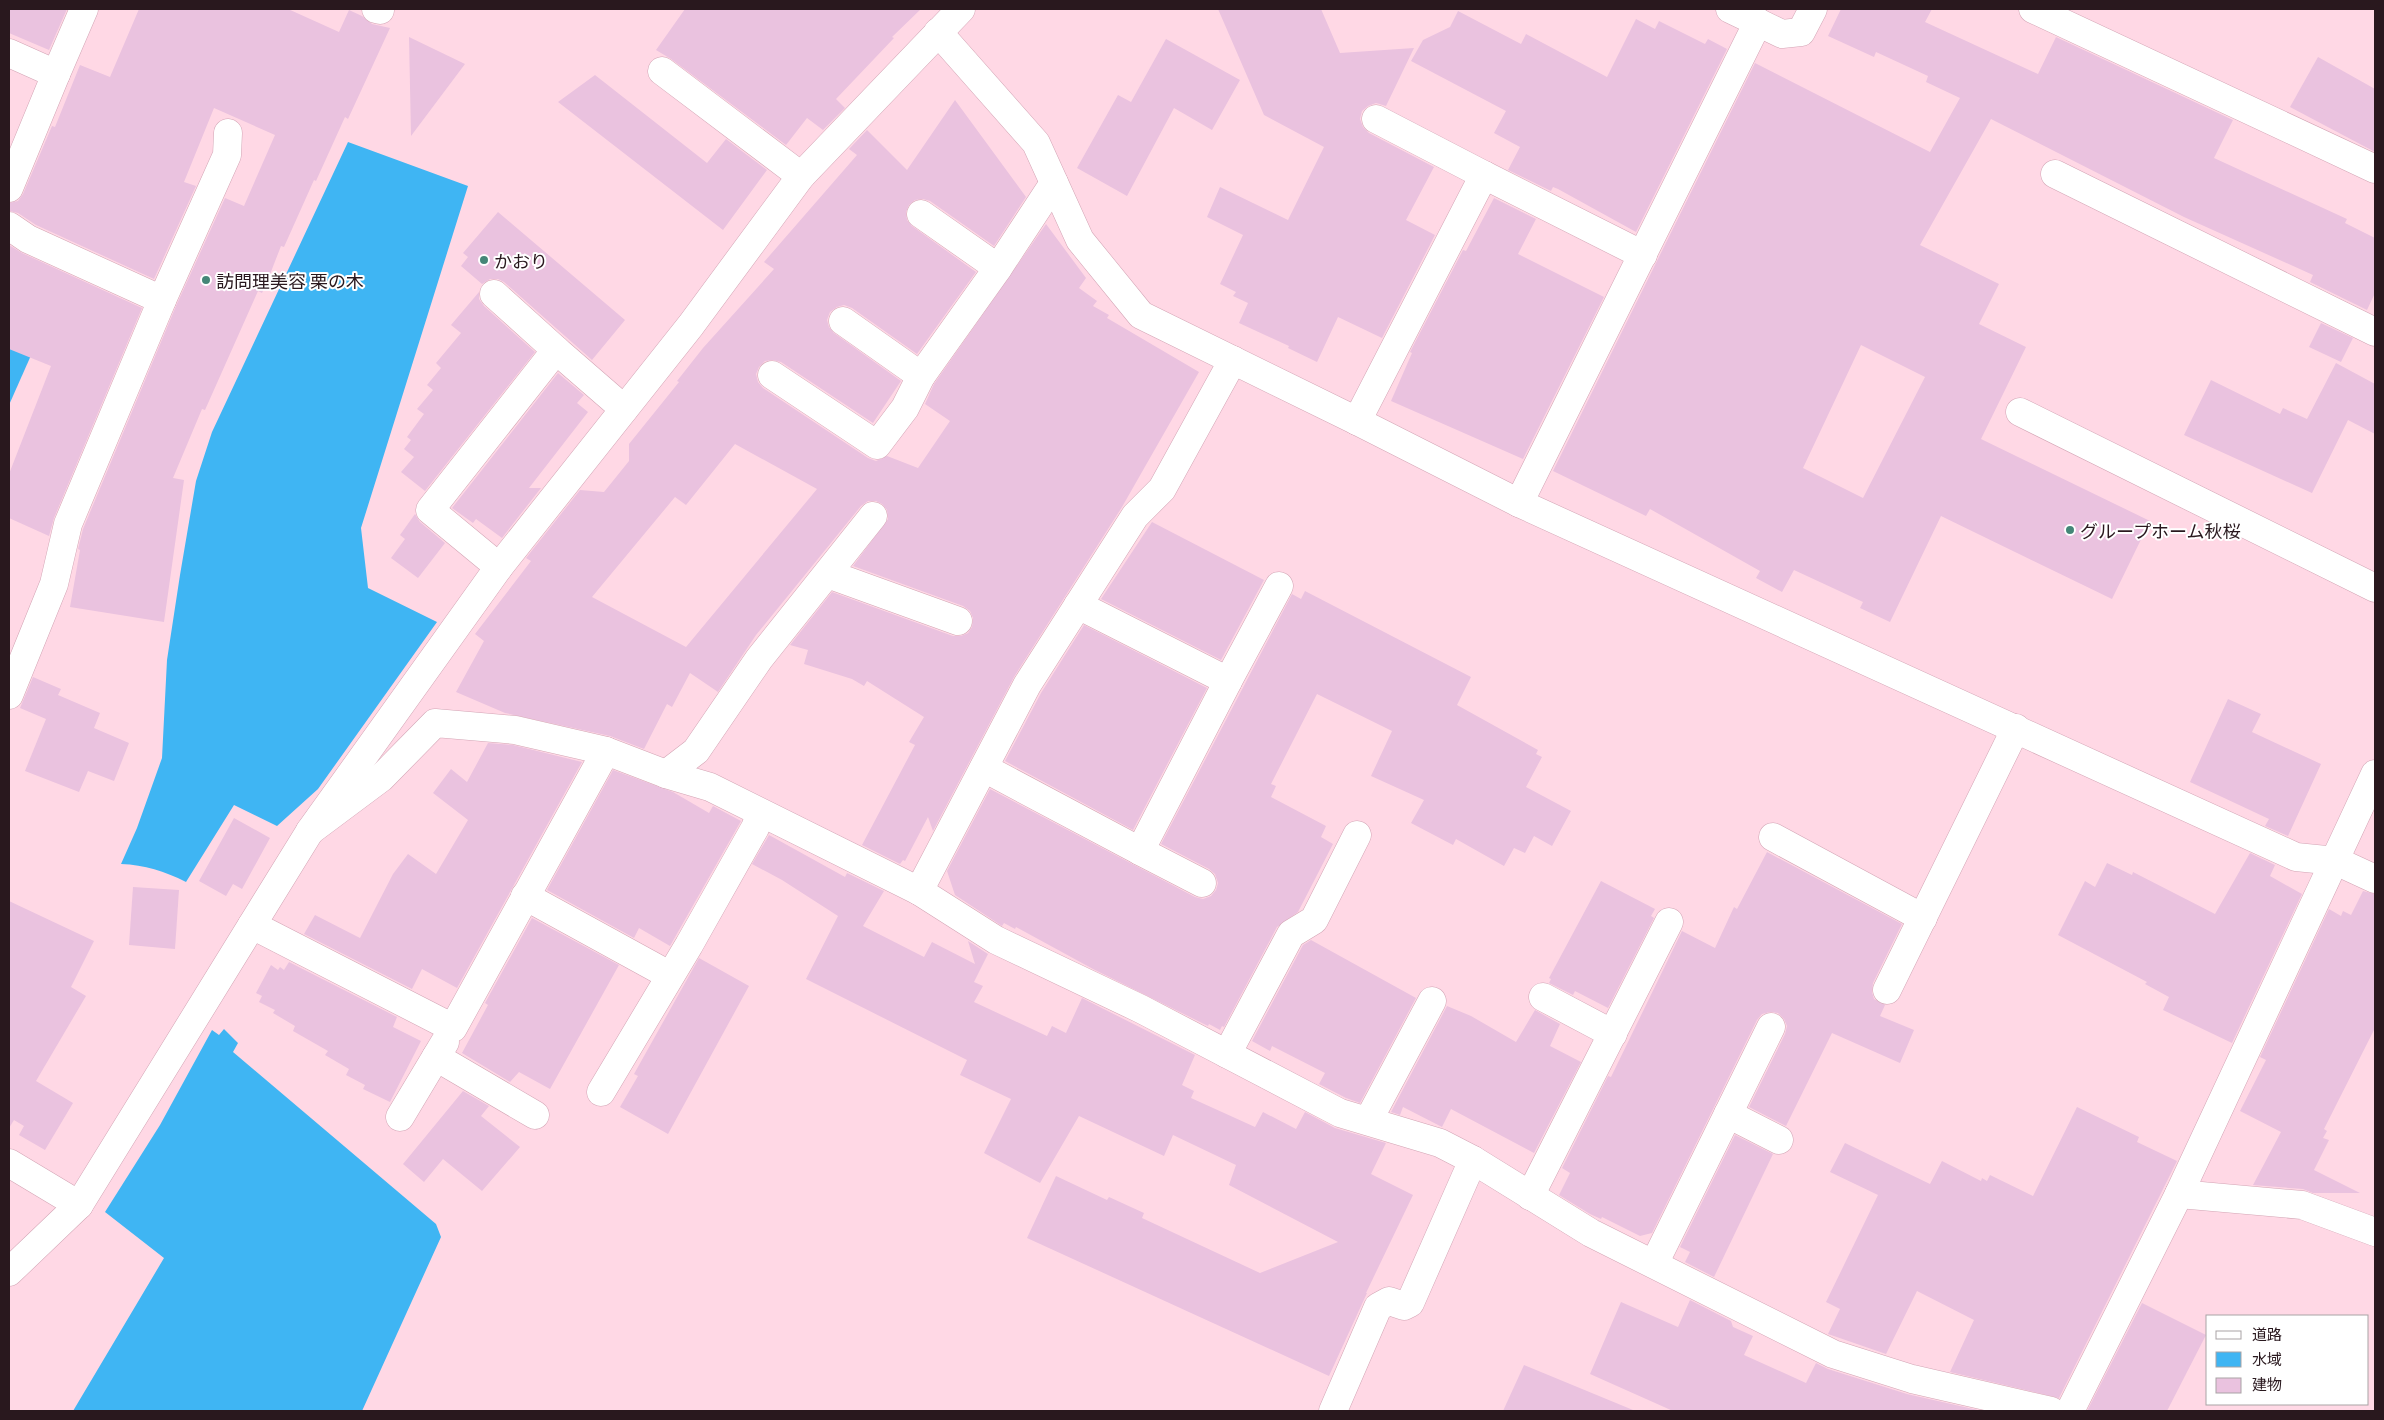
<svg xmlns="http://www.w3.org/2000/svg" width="2384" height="1420" viewBox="0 0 2384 1420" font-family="Georgia,'Noto Sans JP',serif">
  <rect width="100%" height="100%" fill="#ffd8e5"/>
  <!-- water -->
  <g fill="#3fb5f3">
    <path d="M348,142L468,186L361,528L368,588L437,622L318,789L277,826L234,805L186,882C164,871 145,865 121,864L137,828L162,758L167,660L180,575L196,481L212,432Z"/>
    <path d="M9,323L40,335L9,405Z"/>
    <path d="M224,1029L238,1043L233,1052L436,1224L441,1237L362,1411H73L164,1258L105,1212L160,1125L212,1030L219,1035Z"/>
  </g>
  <!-- building -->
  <g fill="#eac2df" fill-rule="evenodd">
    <path d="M9,9H67L49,50L9,33Z"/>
    <path d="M139,9H288L339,32L349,10L362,16L372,24L390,28L348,119L345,117L316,181L314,180L284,247L281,246L267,282L262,293L258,291L205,410L202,409L173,478L184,480L164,622L70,607L80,550L78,549L83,529L176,306L225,198L244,206L275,135L214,108L184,182L196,186L154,279L36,225L18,213L9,211V203L18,201L23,194L52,126L55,127L80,65L110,77Z"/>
    <path d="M685,9H921L892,37L894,38L836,99L845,108L823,130L807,118L786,145L671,59L656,50Z"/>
    <path d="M1218,9H1321L1340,53L1414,48L1386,106L1376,103L1368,106L1362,111L1360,119L1363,127L1369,133L1434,167L1406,220L1435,235L1382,338L1338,317L1317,362L1288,348L1289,346L1239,323L1248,303L1233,296L1236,292L1220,284L1243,235L1207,217L1220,187L1288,220L1324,147L1264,115Z"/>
    <path d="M1841,9H1932L1925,22L2038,74L2056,37L2233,120L2214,158L2347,219L2345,223L2375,238V293L2367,310L2310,282L2313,275L2184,217L1991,119L1920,245L1999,284L1979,324L2026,347L1981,439L2150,521L2112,599L1941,516L1890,622L1860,608L1863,602L1794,570L1782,592L1756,578L1760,571L1650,509L1646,516L1553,471L1755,63L1930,152L1960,98L1926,82L1928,76L1876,52L1874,57L1828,36ZM1861,345L1925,377L1863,498L1803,468Z"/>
    <path d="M1458,11L1521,44L1526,34L1607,77L1636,19L1655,29L1659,21L1705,44L1708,39L1727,49L1636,232L1558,189L1553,187L1551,191L1508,170L1520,147L1494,133L1506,111L1411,61L1423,40L1450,27Z"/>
    <path d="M409,37L465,64L411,136Z"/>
    <path d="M1166,39L1240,80L1212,130L1174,108L1127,196L1077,168L1118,95L1131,102Z"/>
    <path d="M2318,57L2375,89V152L2290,107Z"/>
    <path d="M595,75L707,163L726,139L767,170L723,230L558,102Z"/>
    <path d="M955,100L1026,197L994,246L930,201L923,199L915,200L909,205L906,212L907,220L912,226L976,272L917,354L852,308L844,305L837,307L830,312L827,320L829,327L834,333L901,381L873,423L781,362L773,360L765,361L759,367L756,374L758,382L763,388L868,458L876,461L887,456L918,468L950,421L925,404L934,384L1046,224L1086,278L1079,288L1097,301L1093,306L1109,315L1107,318L1199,372L1122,507L1014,677L933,831L928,817L905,861L903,860L900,864L862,845L915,745L909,742L924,717L867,681L864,686L852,679L804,664L808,650L790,645L832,592L953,636H961L968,633L972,627L973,618L970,611L963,606L853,566L888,519L887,510L882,504L876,501H868L861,506L756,635L718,692L690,673L672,707L667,704L644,749L610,736L505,713L456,692L484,641L475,634L531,561L526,558L580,490L604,492L629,461V444L679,382L677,381L703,348L774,269L764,262L857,155L849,149L867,130L907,170ZM735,444L817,489L686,647L592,597L675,497L686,505Z"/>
    <path d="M1494,198L1536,219L1518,254L1604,297L1523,459L1391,401L1412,353L1410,352L1463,250L1466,251Z"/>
    <path d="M498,212L625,320L592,360L504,282L498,279H490L482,284L461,266L468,257L463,253Z"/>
    <path d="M9,245L22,253L142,308L54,518L49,536L9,518V474L51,366L9,349Z"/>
    <path d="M479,292V299L484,306L535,352L425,491L401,472L414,457L404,449L411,440L407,437L424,414L417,409L433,390L427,385L441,368L436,363L461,333L451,325Z"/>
    <path d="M2321,323L2353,338L2341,362L2309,347Z"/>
    <path d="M2336,363L2375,384V434L2348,420L2312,493L2184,435L2211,380L2280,414L2283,408L2307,419Z"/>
    <path d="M558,373L584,395L577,403L588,412L529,488H541L502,538L476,519L473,523L452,508Z"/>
    <path d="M415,514L420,522L445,543L418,578L391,558L405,539L400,535Z"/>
    <path d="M1152,522L1264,580L1221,660L1101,599Z"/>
    <path d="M1305,591L1471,677L1457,705L1538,750L1536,754L1542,757L1526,787L1571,811L1552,846L1534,836L1525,853L1514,848L1504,866L1456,839L1453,845L1411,823L1424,800L1371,776L1392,731L1317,694L1271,784L1276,786L1271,797L1326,826L1321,837L1333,844L1298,912L1277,927L1224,1027L1222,1026L1220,1030L1209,1024L1208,1026L1093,969L1016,927L1015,929L1004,923L1002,926L955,895L947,871L990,789L1195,897L1203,899L1211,896L1216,890L1218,883L1215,874L1209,869L1161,844L1292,594L1301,599Z"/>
    <path d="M1084,625L1207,688L1133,830L1005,761L1041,693Z"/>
    <path d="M33,677L61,689L58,695L100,713L94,728L129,743L114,781L88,771L79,792L25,771L46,719L20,708Z"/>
    <path d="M2228,699L2261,714L2252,732L2321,764L2288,836L2265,826L2269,819L2190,782Z"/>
    <path d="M488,743L513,745L582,762L457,988L422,969L412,989L304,934L315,915L360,938L393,874L408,854L436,874L468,820L433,793L451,769L467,782Z"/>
    <path d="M613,770L673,792L709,813L713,806L741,821L670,946L639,928L634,938L547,890Z"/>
    <path d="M234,818L270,838L242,889L233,884L226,896L199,881Z"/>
    <path d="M769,835L845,877L847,873L884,891L863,926L924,957L932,942L975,964L968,941L988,954L974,982L983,986L974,1002L1047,1036L1052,1026L1066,1033L1082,998L1195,1055L1182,1085L1194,1091L1191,1098L1255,1127L1263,1112L1296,1129L1305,1112L1335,1128L1386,1143L1371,1174L1413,1195L1366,1293H1367L1329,1376L1027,1238L1056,1176L1107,1200L1109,1197L1144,1213L1142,1218L1260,1273L1338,1242L1229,1185L1236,1165L1173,1135L1164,1156L1079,1116L1040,1183L984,1153L1011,1099L960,1075L967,1060L806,979L838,916L782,880L752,864Z"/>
    <path d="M1767,852L1902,924L1873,983L1872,992L1874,999L1885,1005L1880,1016L1914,1030L1900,1063L1832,1033L1786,1126L1749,1107L1785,1034L1787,1026L1784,1019L1778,1013L1770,1012L1762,1014L1757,1020L1652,1233L1640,1236L1602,1217L1601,1219L1590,1214L1559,1195L1570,1173L1562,1168L1608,1076L1611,1077L1682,931L1715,948L1734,907L1737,909Z"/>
    <path d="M2250,853L2275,865L2270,876L2302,894L2232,1043L2163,1010L2169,997L2145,984L2147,982L2058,935L2085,881L2095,887L2107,863L2132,875L2133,872L2215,914Z"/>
    <path d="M1601,881L1655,909L1651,916L1654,918L1608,1008L1575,991L1573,995L1549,983L1551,979L1549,978Z"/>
    <path d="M133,887L179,890L175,949L129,945Z"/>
    <path d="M2363,891L2375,894V1028L2324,1129L2327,1131L2323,1138L2329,1140L2314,1170L2360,1193H2313L2303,1189L2253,1185L2281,1132L2240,1111L2266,1060L2260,1057L2329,909L2341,916L2343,911L2351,915Z"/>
    <path d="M9,901L94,941L71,987L86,996L36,1081L73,1103L45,1150L19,1135L24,1126L14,1120L9,1128Z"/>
    <path d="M532,918L619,965L550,1089L519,1072L510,1082L462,1053L488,1005L485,1003Z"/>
    <path d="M1311,940L1416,998L1360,1103L1346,1098L1319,1084L1325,1073L1272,1046L1270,1051L1252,1041L1303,945Z"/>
    <path d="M699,958L749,986L668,1134L620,1107L638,1076L634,1074Z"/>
    <path d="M289,962L397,1017L393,1027L421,1041L390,1102L363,1089L365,1085L346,1075L349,1069L325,1055L328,1051L293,1031L295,1026L273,1013L275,1010L259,1002L262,996L256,993L271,965L278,970L280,967L284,970Z"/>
    <path d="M1447,1006L1471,1016L1516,1042L1535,1010L1560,1024L1550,1046L1581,1062L1534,1153L1451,1109L1442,1127L1403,1107L1400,1115L1391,1112Z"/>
    <path d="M463,1091L489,1106L481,1116L520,1147L482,1191L443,1159L424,1182L403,1164Z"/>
    <path d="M2077,1107L2139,1137L2137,1142L2177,1161L2059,1398L1950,1372L1974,1320L1917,1291L1886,1354L1828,1334L1840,1309L1826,1302L1878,1195L1830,1172L1845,1143L1930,1184L1942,1161L1981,1181L1982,1178L1987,1181L1990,1175L2033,1196Z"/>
    <path d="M1735,1135L1773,1154L1714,1277L1685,1262L1690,1252L1680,1247Z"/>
    <path d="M1690,1300L1731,1321L1733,1327L1753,1336L1744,1355L1806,1383L1816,1363L1828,1369L1907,1394L1982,1411H1673L1590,1374L1621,1302L1678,1327Z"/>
    <path d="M2142,1303L2206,1335L2167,1411H2087Z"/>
    <path d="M1524,1365L1633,1410V1411H1503Z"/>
  </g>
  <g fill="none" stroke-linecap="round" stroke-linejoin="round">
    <defs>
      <g id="minor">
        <path d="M376,9L380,10"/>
        <path d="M1730,9L1782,34L1801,32L1813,9"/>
        <path d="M2033,9L2375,169"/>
        <path d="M938,32L1036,143L1080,240L1141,315L1357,421L1519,503L2296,857L2336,861L2375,879"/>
        <path d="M9,53L56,74L9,188"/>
        <path d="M662,71L801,176"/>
        <path d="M56,74L84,9"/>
        <path d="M1376,119L1484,175"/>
        <path d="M2055,174L2375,332"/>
        <path d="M921,214L998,268"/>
        <path d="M9,226L28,239L162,300"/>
        <path d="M494,294L556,350"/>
        <path d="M843,321L921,376"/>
        <path d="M772,375L877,445L905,408L921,376L998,268L1054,183"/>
        <path d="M2020,412L2375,588"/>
        <path d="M1357,421L1484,175L1643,255"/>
        <path d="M1519,503L1758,22"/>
        <path d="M499,567L430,510L556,350L624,409"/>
        <path d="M828,574L958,621"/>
        <path d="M1228,681L1279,586"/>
        <path d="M9,695L54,584L68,524L162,300L227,155L228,133"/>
        <path d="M984,768L1140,851L1228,681L1078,605"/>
        <path d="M666,774L696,751L759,659L873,516"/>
        <path d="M310,831L381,778L435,723L515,730L606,751L666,774L710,787L919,891L996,940L1141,1009L1340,1113L1440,1143L1473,1160L1591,1233L1833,1354L1912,1379L2051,1411"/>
        <path d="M1773,837L1923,918"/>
        <path d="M1140,851L1202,883"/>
        <path d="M919,891L1027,685L1135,516L1162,489L1233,360"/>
        <path d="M525,896L669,975"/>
        <path d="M252,925L453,1028L606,751"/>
        <path d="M1887,990L2016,728"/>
        <path d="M1543,997L1613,1034"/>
        <path d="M1227,1054L1291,934L1314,920L1357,835"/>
        <path d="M436,1057L535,1115"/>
        <path d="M601,1092L689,945L755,828L761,813"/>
        <path d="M1728,1114L1779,1140"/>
        <path d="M400,1117L445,1042"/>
        <path d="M1368,1121L1432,1001"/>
        <path d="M9,1163L79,1205"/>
        <path d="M2179,1194L2302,1205L2375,1232"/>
        <path d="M1530,1196L1669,922"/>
        <path d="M1654,1264L1771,1027"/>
        <path d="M9,1272L79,1205L310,831L499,567L691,325L801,176L961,9"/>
        <path d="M1333,1411L1378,1307L1389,1301L1404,1306L1410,1303L1473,1160"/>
        <path d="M2070,1411L2179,1194L2375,774"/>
      </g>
    </defs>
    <!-- minor casing -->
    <use href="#minor" stroke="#d3a5b5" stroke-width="29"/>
    <!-- minor -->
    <use href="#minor" stroke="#fff" stroke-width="28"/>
  </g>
  <!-- markers -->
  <g fill="#448677" stroke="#fff" stroke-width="2">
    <circle cx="484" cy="260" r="5"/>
    <circle cx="206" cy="280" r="5"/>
    <circle cx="2070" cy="530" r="5"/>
  </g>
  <g text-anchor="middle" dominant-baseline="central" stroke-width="4" stroke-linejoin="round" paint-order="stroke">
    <!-- poi labels -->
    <g font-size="18" fill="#29181e" stroke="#fff" text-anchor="start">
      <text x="494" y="260">かおり</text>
      <text x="216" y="280">訪問理美容 栗の木</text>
      <text x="2080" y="530">グループホーム秋桜</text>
    </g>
  </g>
  <!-- border -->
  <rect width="2384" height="1420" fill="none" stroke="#29181e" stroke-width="20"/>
  <!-- legend -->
  <rect x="2206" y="1315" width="162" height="90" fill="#ffffff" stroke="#a9a3a5"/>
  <rect x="2216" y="1331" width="25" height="8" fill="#ffffff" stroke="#a9a3a5"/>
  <text x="2252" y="1340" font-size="15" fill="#29181e">道路</text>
  <rect x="2216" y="1352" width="25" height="15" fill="#3fb5f3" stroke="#a9a3a5"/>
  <text x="2252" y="1365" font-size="15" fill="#29181e">水域</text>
  <rect x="2216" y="1378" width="25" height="15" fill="#eac2df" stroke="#a9a3a5"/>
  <text x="2252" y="1390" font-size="15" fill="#29181e">建物</text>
</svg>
